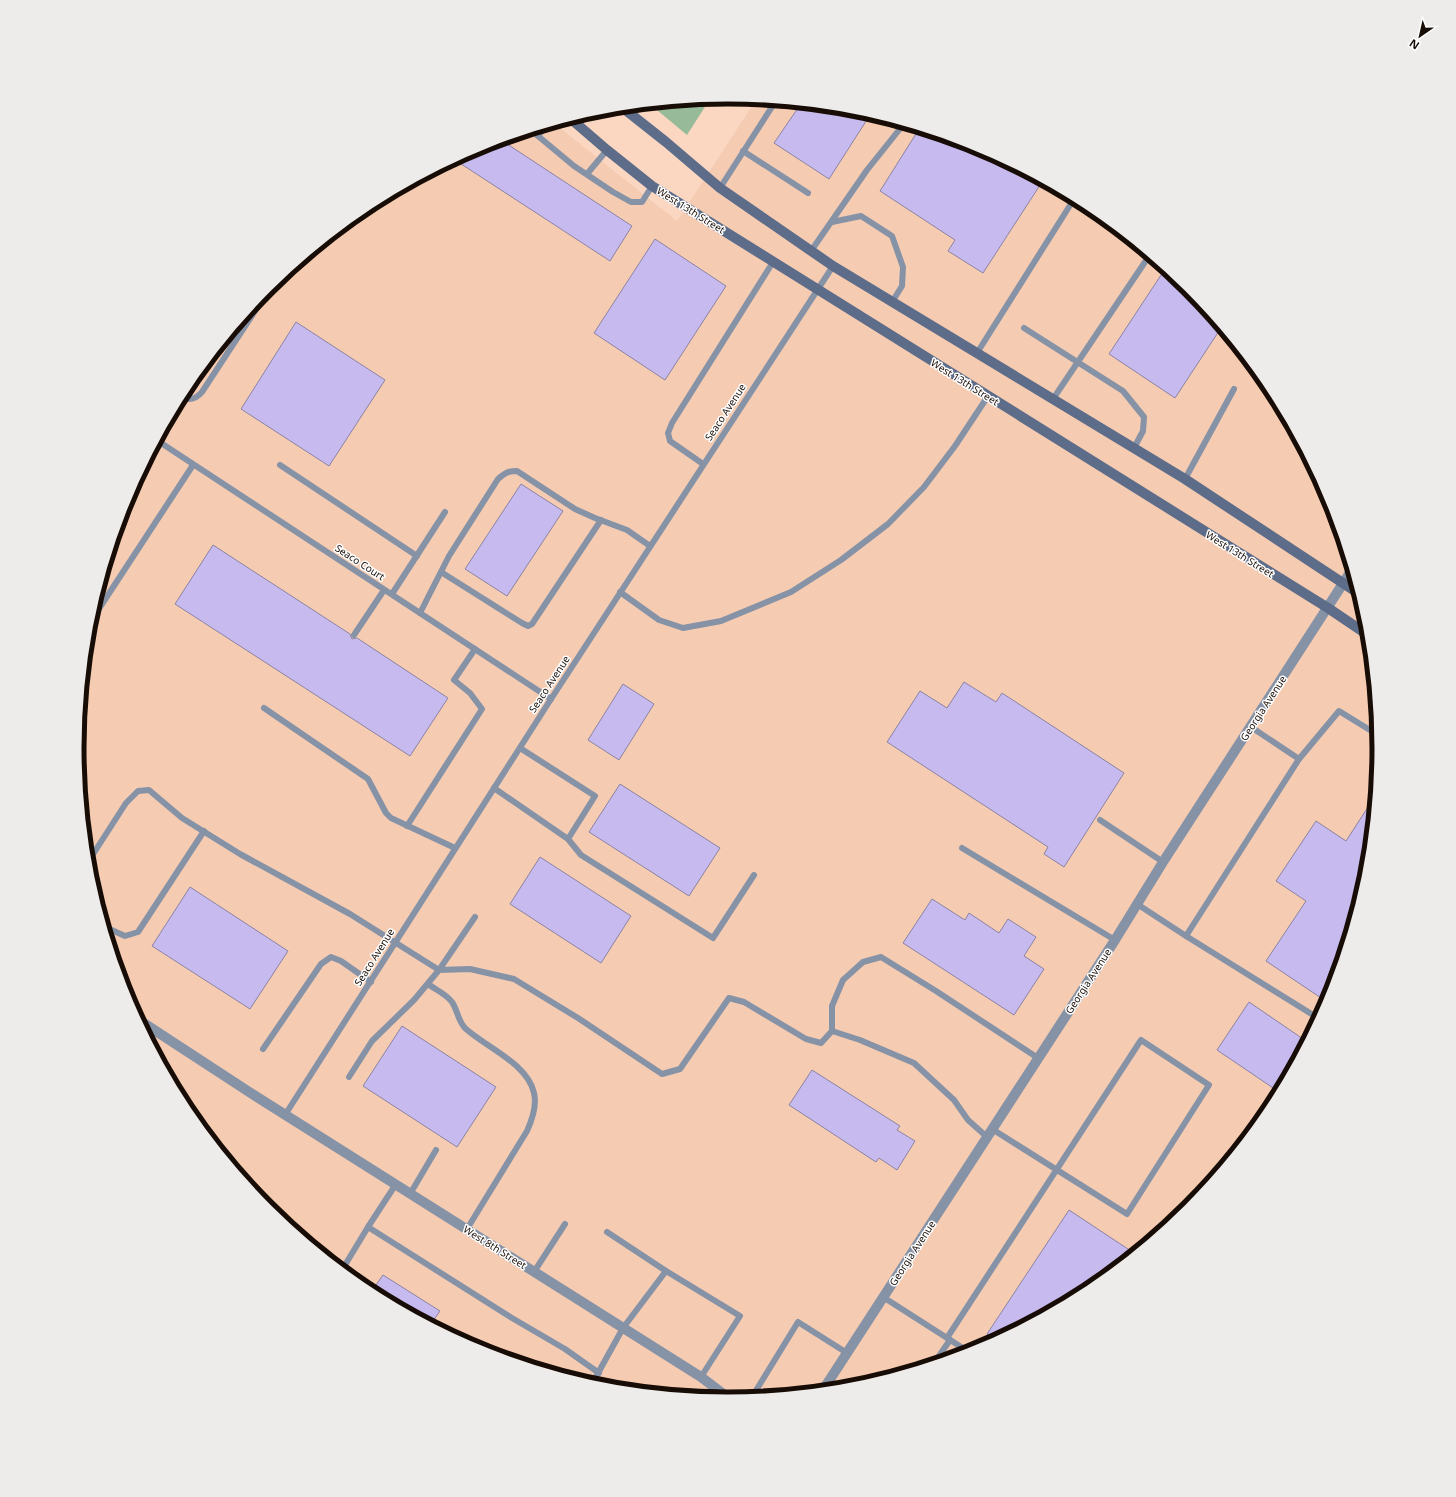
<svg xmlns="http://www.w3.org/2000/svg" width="1456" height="1497" viewBox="0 0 1456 1497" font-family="'Noto Sans',sans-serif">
  <rect width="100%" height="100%" fill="#fbd7c2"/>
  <!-- built -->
  <path fill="#f5cbb2" d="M756,100L855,110L977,147L1090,207L1188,288L1269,387L1330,500L1367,622L1379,749L1366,876L1329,998L1269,1110L1188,1209L1089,1290L977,1350L855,1387L728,1399L601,1387L479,1350L366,1290L268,1209L187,1110L126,997L89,875L77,748L90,621L127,499L187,387L268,288L367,207L479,147L555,124L677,221Z"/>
  <!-- green -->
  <path fill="#97bb99" d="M710,99L687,135L651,105Z"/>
  <!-- building -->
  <g fill="#c7baee" stroke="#8b83a3">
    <path d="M800,105L855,110L870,115L829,179L774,143Z"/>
    <path d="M919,129L977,147L1042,182L983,273L948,251L955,240L880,191Z"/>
    <path d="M501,140L632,226L610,261L455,160L479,147Z"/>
    <path d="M655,239L726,286L665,380L594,333Z"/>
    <path d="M1165,269L1188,288L1221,328L1175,398L1109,354Z"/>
    <path d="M296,322L385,380L329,466L241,409Z"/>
    <path d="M521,484L563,511L507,596L465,569Z"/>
    <path d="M213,545L350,634L352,639L357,638L448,698L410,756L175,604Z"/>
    <path d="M964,682L996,702L1002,693L1124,773L1064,867L1044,854L1048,847L887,742L920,691L947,708Z"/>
    <path d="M623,684L654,704L619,760L588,740Z"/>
    <path d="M620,784L720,848L689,896L589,832Z"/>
    <path d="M1374,798L1366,876L1327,1002L1266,961L1306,901L1276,881L1316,821L1346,841Z"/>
    <path d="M540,857L631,916L601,963L510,904Z"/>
    <path d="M190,887L288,951L250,1009L152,946Z"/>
    <path d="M932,899L965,920L969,913L999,933L1008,919L1036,937L1024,956L1044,969L1014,1015L903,943Z"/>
    <path d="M1249,1002L1306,1041L1279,1092L1217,1050Z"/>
    <path d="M402,1026L496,1087L457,1147L363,1086Z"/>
    <path d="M812,1070L900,1126L897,1130L915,1141L897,1170L879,1158L876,1162L789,1105Z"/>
    <path d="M1069,1210L1134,1253L1089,1290L996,1340L987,1334Z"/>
    <path d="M383,1275L440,1311L431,1324L371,1292Z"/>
  </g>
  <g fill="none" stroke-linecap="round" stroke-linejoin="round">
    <!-- service -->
    <g stroke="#8692a6" stroke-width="6">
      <path d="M532,131L574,166L613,192L631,202H642L652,186"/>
      <path d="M538,136L545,127"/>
      <path d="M743,151L808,193"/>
      <path d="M587,174L607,150"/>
      <path d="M720,188L775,102"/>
      <path d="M832,222L861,216L892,236L903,267L902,286L892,302"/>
      <path d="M811,251L867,170L903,125"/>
      <path d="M1024,328L1123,391L1144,417L1143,431L1134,448"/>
      <path d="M977,353L1074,199"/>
      <path d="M181,397C190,401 196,399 202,392L272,285"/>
      <path d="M1053,399L1149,256"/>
      <path d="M158,441L551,699"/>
      <path d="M703,464L670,441L668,433L672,423L773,262"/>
      <path d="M280,465L417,556"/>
      <path d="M1185,479L1234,389"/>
      <path d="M441,572L522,623L528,626L532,624L601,520"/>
      <path d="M620,592L659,620L683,628L721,621L791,592L841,560L888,524L924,487L955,446L988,396"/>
      <path d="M392,594L445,512"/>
      <path d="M420,613L449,556L498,479C505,473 508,471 517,471L575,509L595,518L627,530L650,546"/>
      <path d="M89,624L193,465"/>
      <path d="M354,635L384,590"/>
      <path d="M264,708L368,779L386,813L391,818L455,848"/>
      <path d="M520,748L595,796L568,839"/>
      <path d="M1299,759L1339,711L1378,735"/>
      <path d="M494,788L568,839L581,855L713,938L754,875"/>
      <path d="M1100,820L1163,862"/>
      <path d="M407,826L482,709L470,693L454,680L475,649"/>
      <path d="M962,848L1115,940"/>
      <path d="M88,862L126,803L138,791L149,790L182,818L240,854L350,914L439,970L470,969L514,979L578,1018L662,1074L680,1069L729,998L744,1002L806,1039L821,1043L832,1031L860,1040L914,1063L954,1100L968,1120L987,1137"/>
      <path d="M1137,904L1186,936L1318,1018"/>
      <path d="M105,927L125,936L138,932L204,831"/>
      <path d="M1186,936L1299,759L1251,727"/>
      <path d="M428,984C436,990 446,994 452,1002C458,1011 458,1022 466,1029C486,1047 528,1064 534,1093C537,1105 532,1120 527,1131L467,1229"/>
      <path d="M832,1031V1006L843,980L863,962L881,957L936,991L1038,1058"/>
      <path d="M263,1049L321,964L331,957L341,961L371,982"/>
      <path d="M349,1077L372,1041L414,1000L439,970L475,917"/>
      <path d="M285,1115L551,699L833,266"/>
      <path d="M396,1184L368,1227L512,1318L565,1349L599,1373"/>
      <path d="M410,1194L436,1150"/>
      <path d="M607,1232L666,1271L740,1316L701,1377"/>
      <path d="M342,1270L368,1227"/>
      <path d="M534,1272L565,1224"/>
      <path d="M883,1297L969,1352"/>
      <path d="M947,1338L1141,1040L1209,1085L1127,1214L992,1129"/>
      <path d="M934,1363L950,1340"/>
      <path d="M592,1384L623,1328L666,1271"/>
      <path d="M752,1397L798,1322L847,1353"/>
    </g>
    <!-- minor -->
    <path stroke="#8692a6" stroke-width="10" d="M139,1020L257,1097L701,1377L730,1399"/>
    <!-- tertiary -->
    <path stroke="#8692a6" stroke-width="10" d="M823,1390L1115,940L1163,862L1351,571"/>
    <!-- secondary -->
    <g stroke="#5c6c89" stroke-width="10">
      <path d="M623,108L666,142L720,188L833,266L1185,479L1358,593"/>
      <path d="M571,119L607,150L652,186L1328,608L1368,635"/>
    </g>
  </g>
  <g text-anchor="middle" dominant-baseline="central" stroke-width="3" stroke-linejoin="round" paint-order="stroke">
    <!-- street labels -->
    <g font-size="10" fill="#180d06" stroke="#fff">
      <text transform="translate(691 210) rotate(32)">West 13th Street</text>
      <text transform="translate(965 382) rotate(32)">West 13th Street</text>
      <text transform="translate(725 412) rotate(-57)">Seaco Avenue</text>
      <text transform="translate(1240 554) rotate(32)">West 13th Street</text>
      <text transform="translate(360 562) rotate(33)">Seaco Court</text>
      <text transform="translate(549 684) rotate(-57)">Seaco Avenue</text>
      <text transform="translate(1263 708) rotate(-57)">Georgia Avenue</text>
      <text transform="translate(374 957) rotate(-58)">Seaco Avenue</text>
      <text transform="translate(1088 981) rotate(-57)">Georgia Avenue</text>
      <text transform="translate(495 1247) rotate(32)">West 8th Street</text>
      <text transform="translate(912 1253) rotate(-57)">Georgia Avenue</text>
    </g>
  </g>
  <!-- crop -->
  <path d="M0 0H1456V1497H0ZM84 748a644 644 0 1 1 1288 0a644 644 0 1 1-1288 0Z" fill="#edeceb" fill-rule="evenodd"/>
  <path fill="none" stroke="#180d06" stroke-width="5" d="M84 748a644 644 0 1 1 1288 0a644 644 0 1 1-1288 0Z"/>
  <!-- north arrow -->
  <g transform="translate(1420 36) rotate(214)" stroke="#ffffff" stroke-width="3" paint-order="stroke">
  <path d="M0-3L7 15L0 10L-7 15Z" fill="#180d06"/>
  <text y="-6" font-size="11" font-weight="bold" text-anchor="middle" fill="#180d06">N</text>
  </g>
</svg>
